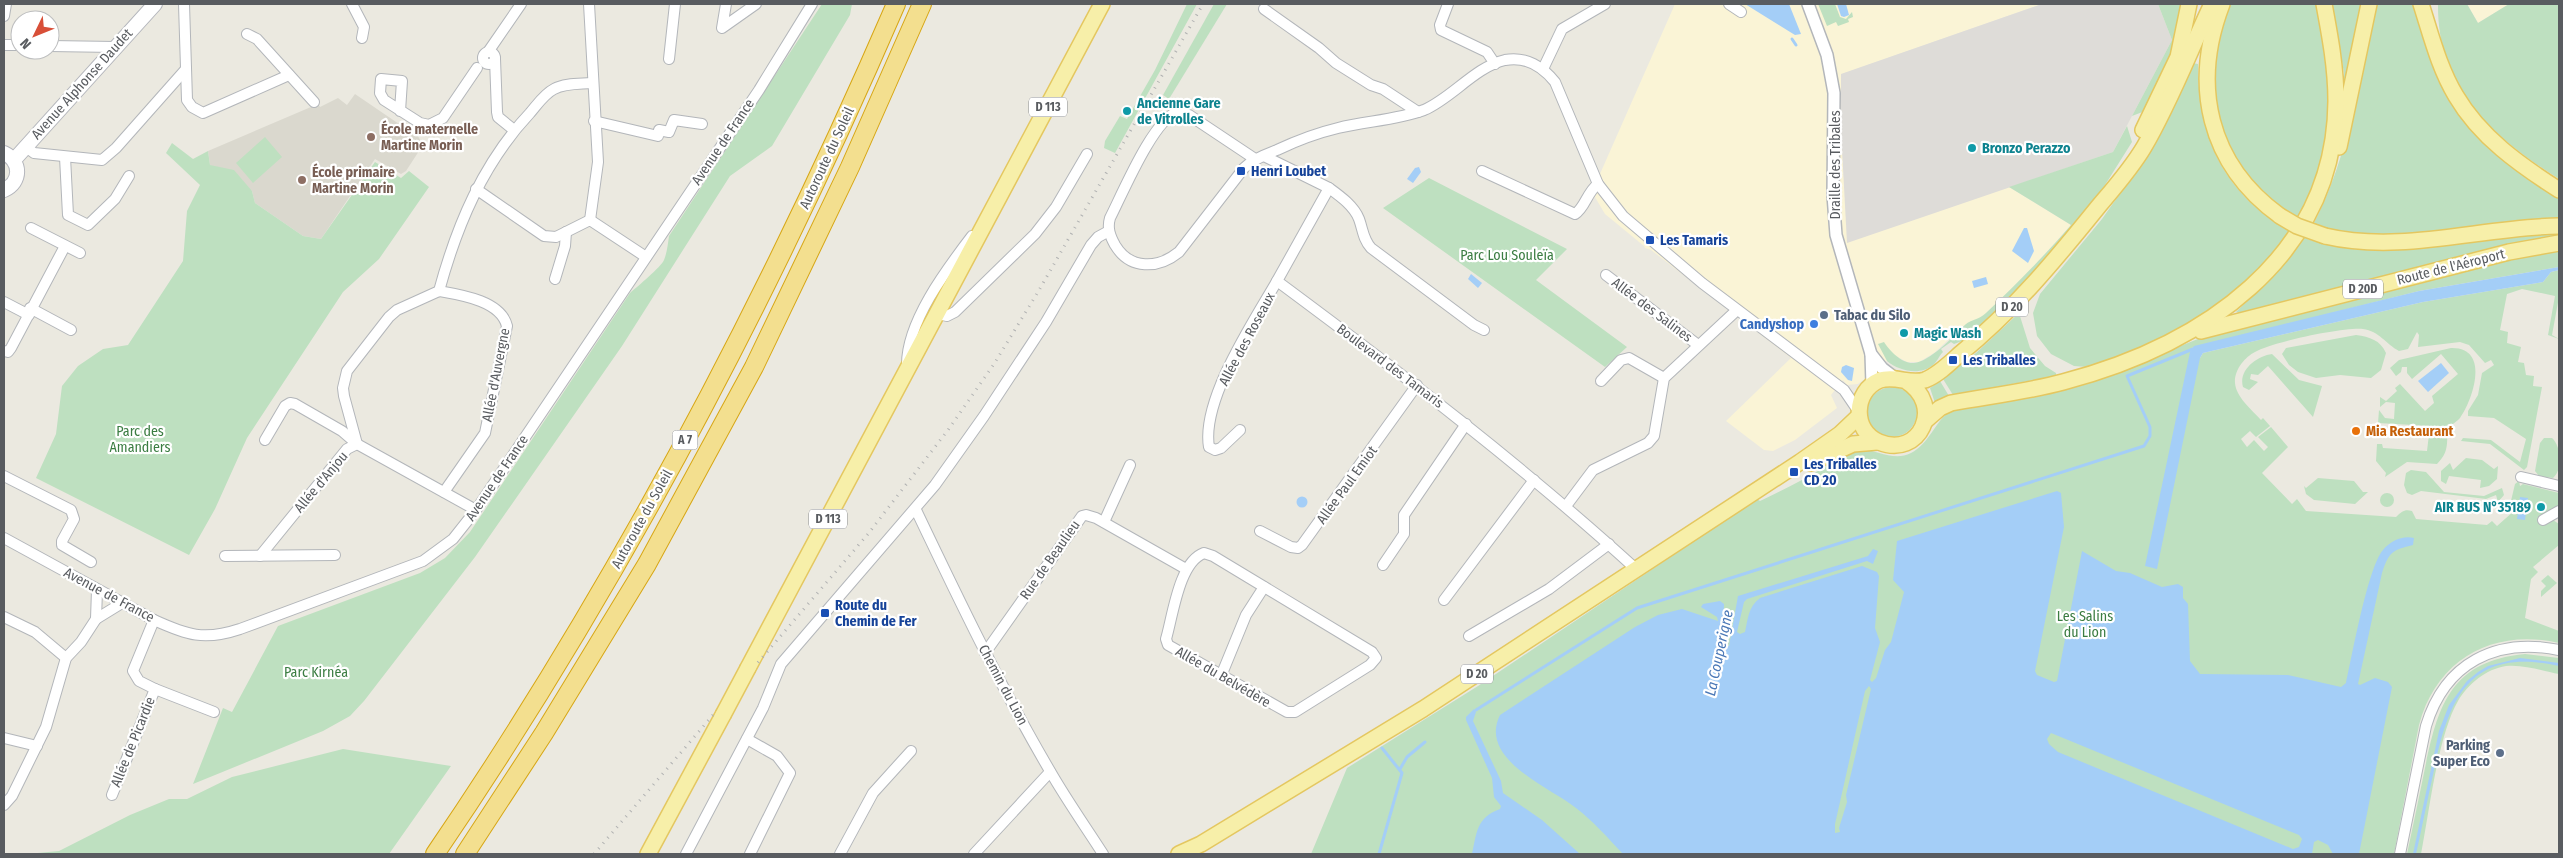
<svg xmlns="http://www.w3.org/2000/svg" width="2563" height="858" viewBox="0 0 2563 858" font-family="'Fira Sans Condensed',sans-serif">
  <rect width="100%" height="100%" fill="#ebe9e0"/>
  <!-- commercial -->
  <g fill="#faf4d6">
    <path d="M1675,4H2042L1842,74L1841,130L1848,242L2009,187L2071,225L2035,266L1980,319L1963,326L1934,353L1919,362H1907L1894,355L1858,384L1847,385L1843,380L1831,395L1837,408L1795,440L1773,451L1764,450L1726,421L1791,358L1651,250L1645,248L1644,246L1605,214L1592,192Z"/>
    <path d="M2467,4H2509L2478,23Z"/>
  </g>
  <!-- industrial -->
  <path fill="#dedcd8" d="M2042,4H2158L2172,40L2113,152L1847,243L1841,130V74Z"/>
  <!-- education -->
  <path fill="#dad8ce" d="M355,94L399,124L416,132L421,142L419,151L406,171L401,174L375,159L321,239L303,236L255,203L252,191L210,165L208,151L318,104L320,107L338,98L347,105Z"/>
  <!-- green -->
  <g fill="#bee0c0">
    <path d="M822,4H852L850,15L772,146L730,176L622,346L475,557L364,701L350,716L323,731L193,784L223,708L232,712L278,626L420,573L445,558L470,532L630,293C638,286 661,267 664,260C667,253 668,243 669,236Z"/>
    <path d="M1187,4H1197L1115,153L1104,148L1105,141L1120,116L1127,119L1155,70Z"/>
    <path d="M1214,4H1227L1169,99L1163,95Z"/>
    <path d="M1818,4H1835L1840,17L1846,19L1852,12L1853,17L1848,19L1849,22L1838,26L1836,22L1827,26Z"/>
    <path d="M2158,4H2184L2171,55L2145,111L2132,116L2172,40Z"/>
    <path d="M2225,4H2319C2322,30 2327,57 2329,84C2333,130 2319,177 2298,218C2236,183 2209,126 2212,56C2213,39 2221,20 2225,4Z"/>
    <path d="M2332,4H2365L2344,93V73Z"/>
    <path d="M2374,4H2416L2446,92L2559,194V219C2538,220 2516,221 2494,223C2433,231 2373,246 2313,225C2350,154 2359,80 2374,4Z"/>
    <path d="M2438,4H2467L2478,23L2509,4H2559V179C2493,137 2437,89 2438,4Z"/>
    <path d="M2193,63L2198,64C2198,139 2224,193 2291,232L2261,270L2214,309L2146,345L2102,363L2087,367L2074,366L2051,354L2037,336L2033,313L2040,294L2102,219L2138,168Z"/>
    <path d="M2127,126L2132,142L2100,193L2047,261L1970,338L1954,344L1951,342L1941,349L1943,352C1939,356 1937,362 1933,365C1920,376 1899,371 1887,361L1878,344L1884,342C1890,351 1902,364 1914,363C1929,362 1953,337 1963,327C1968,320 1979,320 1986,313C2016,285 2044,256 2071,225L2009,187L2113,152Z"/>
    <path d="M265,137L282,157L253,183L236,163Z"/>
    <path d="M172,143L193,159L208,151L210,165L234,170L252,191L255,203L303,236L321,239L375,162L401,178L409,171L429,187L379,259L343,292L247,438L215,509L189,555L36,478L56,434L62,386L78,366L103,349L128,345L183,261L187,211L200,185L166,153Z"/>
    <path d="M1429,178L1567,249L1536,280L1627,347L1605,367L1383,208Z"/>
    <path d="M2559,232V238L2242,314L2236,312L2269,280L2302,237C2385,269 2474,234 2559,232Z"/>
    <path d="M2559,250V267L2419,291L2192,348L2200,358L2203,353L2423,302L2543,282L2551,272L2559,270V297L2552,335L2559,339L2548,335L2555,296L2522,289L2507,294L2500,330L2508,332L2507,343L2521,347L2518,362L2524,363L2526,375L2534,376L2533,386L2542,387L2527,467L2524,470L2490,444L2461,441L2463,438L2491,440L2520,462L2526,439L2494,418L2468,416V411L2478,395L2482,373L2494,365L2491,360L2485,363L2469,345L2460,342L2418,347L2419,335L2417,332L2408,349L2399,351C2386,344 2379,331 2363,329C2344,327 2272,342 2255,352C2245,357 2234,370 2235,383C2236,397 2252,410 2261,420L2263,418L2270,426L2256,437L2250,431L2241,439L2247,447L2254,440L2264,451L2268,447L2258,437L2271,427L2288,447L2262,473L2292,504L2297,499L2306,511L2396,517C2402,511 2405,509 2412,511L2416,519L2487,525L2492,521L2497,526L2514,511L2510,505L2515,484L2519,481L2520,486L2523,484L2559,493V506L2539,516L2544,525L2553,520L2559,524V545L2533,567L2538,572L2531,579L2525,618L2559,631V643C2494,628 2437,658 2419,725L2394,854H1311L1347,768L1478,686L1757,499L1760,501C1780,491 1802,481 1821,469C1832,463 1843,453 1855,450C1874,446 1891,463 1911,453C1929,444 1934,423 1950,411L2046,395L2087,384L2215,332L2500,261Z"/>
    <path d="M2019,313L2030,348L2045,366L2056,373V376L1953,395L1943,379L1976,353Z"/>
    <path d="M2356,335C2370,337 2380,340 2386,353L2381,370L2371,378L2340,375L2316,378L2298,372L2289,365L2282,354L2286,348Z"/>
    <path d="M2451,348C2491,347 2473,400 2460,418C2458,421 2453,423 2451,426C2443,439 2453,448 2437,464L2407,462L2385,477L2386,473L2376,461L2377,444H2382L2383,448L2427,451L2430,426L2378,423L2379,410L2385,418L2394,419L2395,403L2386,402L2380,407V397L2386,401L2397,391L2395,388L2400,384L2425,411L2434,403L2432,396L2458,374L2441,354L2412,379L2407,373V367H2402L2401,372L2396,376L2390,368L2399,360Z"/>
    <path d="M2272,354L2299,380L2322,386L2313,417L2268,366L2258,375L2251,374L2250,379L2258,382L2249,390L2243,387C2238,370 2257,356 2272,354Z"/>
    <path d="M1940,381L1949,396L1935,403L1930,388Z"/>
    <circle cx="1892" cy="412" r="25"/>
    <path d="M2544,438H2552C2561,446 2563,470 2553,478L2539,476L2535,471L2540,443Z"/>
    <path d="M2466,458L2482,460L2494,469L2498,466L2497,479L2489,486L2480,488L2481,480L2449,476L2446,484L2441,481V471L2450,463L2453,470Z"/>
    <path d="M2411,470L2426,472L2444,492L2484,496L2502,488L2504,495L2498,502L2496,495L2486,499L2421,491L2412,495L2407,493L2404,485L2406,473Z"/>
    <path d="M2318,478L2354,481L2363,492H2368L2355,504L2314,500L2306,494L2304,486L2306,488Z"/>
    <circle cx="2387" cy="500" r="7"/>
    <path d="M2548,575L2557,583L2541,597V591L2546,586L2541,581Z"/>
    <path d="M2525,654L2559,658V674C2543,671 2523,664 2506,666C2486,669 2468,684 2458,701C2438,735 2429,813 2421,854H2407C2413,826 2419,797 2425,768C2438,705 2451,661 2525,654Z"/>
    <path d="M343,749L451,766L389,854H27L59,851L130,815L169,799H187L232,777Z"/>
  </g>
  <!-- water -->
  <g fill="#a4cef7" fill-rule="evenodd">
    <path d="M1745,4H1789L1801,34L1795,35Z"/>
    <path d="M1837,4H1846L1849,15L1844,17L1841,16Z"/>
    <path d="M1419,167L1421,172L1413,183L1407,179L1415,168Z"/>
    <path d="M2024,228H2027L2034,251L2028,263L2012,251Z"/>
    <path d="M2559,267V270L2551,272L2543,282L2423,302L2203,353L2200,358L2157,569L2145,566L2190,352L2194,346L2419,291Z"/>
    <path d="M1471,274L1482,283L1478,288L1468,279Z"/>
    <path d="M1986,277L1988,284L1974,288L1972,281Z"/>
    <path d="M2441,363L2449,373L2428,392L2418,381Z"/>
    <path d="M1846,365L1854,368L1852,381L1848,380L1841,372L1842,367Z"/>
    <path d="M2057,491L2061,493L2064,527L2035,671L2037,675L2054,682L2057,681L2082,551L2116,571L2130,573L2162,587L2178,584L2183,587V598L2188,604L2190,661L2200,674L2288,675L2341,687L2346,683C2352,656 2368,567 2383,550C2390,541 2403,535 2414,538L2413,545C2392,550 2389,552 2382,573L2358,684L2360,685L2375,678L2388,682L2392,687L2359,854H2333L2328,845L2318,840L2314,842L2312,854H1623C1608,838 1593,821 1576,808C1549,787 1478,759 1500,715L1635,627L1658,615L1682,609L1718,621L1717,617L1701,607L1703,604L1720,601L1724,604L1723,639L1726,645L1729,646L1738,596L1868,556L1873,549L1878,551L1873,564L1867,561L1747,599L1744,602L1737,632L1740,634L1745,632C1748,619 1748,607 1760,598L1862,566L1877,572L1879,576L1875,628L1880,642L1870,680L1872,682L1876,678L1885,650L1891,642L1904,592L1893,580L1897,541ZM1869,686L1871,689L1846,795L1847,802L1839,828L1840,832L1835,833V824L1865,691ZM2051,733L2299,835L2302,839L2299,847L2293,849L2058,752L2049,744L2047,739Z"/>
    <circle cx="1302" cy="502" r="5.5"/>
    <path d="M2520,497L2528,498L2525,520L2517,519Z"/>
    <path d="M2520,658L2559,663V666C2469,646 2448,699 2433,775C2427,801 2422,828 2416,854H2413L2439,731L2449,705L2467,681L2478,672L2488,666Z"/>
    <path d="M1474,709L1476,712L1473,721L1501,781L1503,793L1542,820L1580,854H1472C1477,832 1476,818 1500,809L1501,806L1494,797L1492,778L1466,720V717Z"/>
  </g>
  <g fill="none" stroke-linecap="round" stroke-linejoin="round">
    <!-- stream -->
    <g stroke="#a4cef7" stroke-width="3">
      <path d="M1792,39L1796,45"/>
      <path d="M1476,710L1637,608L2144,446L2150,436V427L2127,376L2193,349"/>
      <path d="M1400,769L1407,757L1425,742"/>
      <path d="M1379,854L1402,773L1382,748"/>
    </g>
    <defs>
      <g id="minor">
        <path d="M184,4L187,100L192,107L203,113L289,75"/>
        <path d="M352,4L364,27L362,38"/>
        <path d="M589,4L598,162L590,220"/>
        <path d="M726,4L722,28L756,4"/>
        <path d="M1448,4L1440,25L1441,30L1487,52L1495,64"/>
        <path d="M1729,4L1741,12"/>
        <path d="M1264,9L1319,48L1336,63L1371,85L1383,89L1418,112"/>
        <path d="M4,16L6,4"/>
        <path d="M247,34L257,39L314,102"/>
        <path d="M4,45H20"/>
        <path d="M50,46L115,47"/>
        <circle cx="489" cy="58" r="6"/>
        <path d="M488,52L521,4"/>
        <path d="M495,59L497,112L498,117L514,130"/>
        <path d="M669,59L675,4"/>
        <path d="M1543,69L1562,29L1605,4"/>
        <path d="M400,111L402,81L381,79L380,93L384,100L420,123L429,125L443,118L477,68"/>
        <path d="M594,121L658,136L659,130L669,132L674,120L702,124"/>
        <path d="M26,147L34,153L102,160L116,148L186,69"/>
        <path d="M1264,156L1329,188L1277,281C1401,373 1523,466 1637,570"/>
        <path d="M65,157L68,215L88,225L115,199L129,176"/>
        <path d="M1255,159L1189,115C1185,114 1182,112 1178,112C1154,117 1121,197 1110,218C1107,228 1110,236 1115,245C1130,270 1158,269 1179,252L1244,168C1253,159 1265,155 1277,150C1296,141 1317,133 1338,128C1366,121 1397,120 1424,110C1452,98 1475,67 1505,60C1526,56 1543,67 1555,82L1598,184L1623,216L1702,283L1844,390L1859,412"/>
        <path d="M1482,171L1575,214C1585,208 1587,192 1598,184"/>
        <path d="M1329,188C1340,196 1354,206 1359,219C1363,230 1363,239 1371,248L1474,325L1484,330"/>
        <path d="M476,189L544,236L556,237L590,220L646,257"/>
        <path d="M31,228L80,253"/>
        <path d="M1606,275L1698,345"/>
        <path d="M555,279L565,246L566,232"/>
        <path d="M439,291C462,295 501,301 507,326L485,433L444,492"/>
        <path d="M4,302L29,315"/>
        <path d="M30,308L71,330"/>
        <path d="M938,314L947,316L955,312L1035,234L1056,207L1087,154"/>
        <path d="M4,351L8,352L11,348L65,246"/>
        <path d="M907,366C906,323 946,270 972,236"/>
        <path d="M1601,381L1621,360L1629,358L1664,378"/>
        <path d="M1240,430L1221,448L1215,450L1209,447C1201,400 1254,321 1277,281"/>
        <path d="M265,440L285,406L290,403L295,404L342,431L357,444L476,510"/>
        <path d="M4,476L71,510L74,519L62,541V545L91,562"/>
        <path d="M2521,477L2559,486"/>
        <path d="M1566,506L1593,470L1648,443L1654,436L1664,378L1737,310"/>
        <path d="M916,510C958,598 1000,686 1050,771C1066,799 1085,826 1103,854"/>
        <path d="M2543,520L2559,511"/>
        <path d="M1104,522L1130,465"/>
        <path d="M1260,531L1291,547L1298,548L1302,545L1417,385"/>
        <path d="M4,538L154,620C187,635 204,641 240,629L423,561L453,539L476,510L759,90L812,4"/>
        <path d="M1204,553L1213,556L1372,652L1376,658L1370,665L1295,712H1287L1168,645L1166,639C1173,615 1179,562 1204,553Z"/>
        <path d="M225,556L335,555"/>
        <path d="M260,556L347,449L357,444L344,396L343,388L347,371L389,317L397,310L439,291C457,225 483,163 530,113C537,105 544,94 554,89C565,83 580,84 591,83"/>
        <path d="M1383,565L1404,534V515L1466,424"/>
        <path d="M1444,600L1534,480"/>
        <path d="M4,617L35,632L66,658"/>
        <path d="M96,619L97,590"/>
        <path d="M1469,636L1549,589L1609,544"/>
        <path d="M985,653L1082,516L1086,515L1096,518L1186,569"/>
        <path d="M1221,676L1246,615L1264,587"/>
        <path d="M155,689L214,712"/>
        <path d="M4,738L37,746"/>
        <path d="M747,739L777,756L790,773L750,854"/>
        <path d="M112,795L155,689L139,681L133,671L154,620"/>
        <path d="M4,805L12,796L46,727L66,658L81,642L96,619L122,603"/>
        <path d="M686,854L763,708L781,664L935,485L984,416L1046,322L1091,245L1098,237L1109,231"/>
        <path d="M840,854L873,793L911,751"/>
        <path d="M974,854L1050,772"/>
        <path d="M2400,854L2426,726C2445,663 2496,637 2559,650"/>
      </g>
      <g id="tertiary">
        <path d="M1808,4L1827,55L1834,93L1833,195L1836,235L1871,354L1882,368L1895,378"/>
        <path d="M1871,354L1872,385"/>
      </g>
      <g id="secondary">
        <path d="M4,153C21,161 22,182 4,190"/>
        <path d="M14,160L155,4"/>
      </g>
      <g id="primary">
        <path d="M2222,4C2191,85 2208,164 2280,216"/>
        <path d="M2421,4C2431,35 2439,68 2456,96C2480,137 2520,165 2559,190"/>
        <path d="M2143,130L2178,57L2189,4"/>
        <path d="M2339,147L2369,4"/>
        <path d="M2325,236C2402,254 2481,227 2559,226"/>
        <path d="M2201,331L2509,252L2559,243"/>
        <path d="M1906,381C1945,405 1920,459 1879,442C1852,431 1853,391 1880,380C1896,375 1910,385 1925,380C1938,375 1951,362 1961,353C2014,310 2056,259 2098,207C2114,188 2131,169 2144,147C2171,101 2189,52 2212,4"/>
        <path d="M1925,421L1940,408L1951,403C1988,396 2026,392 2063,382C2200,346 2335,259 2336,101C2336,68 2330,36 2324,4"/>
        <path d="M1811,463L1853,444L1877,442"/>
        <path d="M748,668L1102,4"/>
        <path d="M648,854L723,715"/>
        <path d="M1179,854L1201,844L1423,709L1800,462L1840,434L1859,416"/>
      </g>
      <g id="motorway">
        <path d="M435,854C617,587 768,300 896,4"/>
        <path d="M465,854L544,733L647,564L754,367L850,167L922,4"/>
      </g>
    </defs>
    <!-- minor casing -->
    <use href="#minor" stroke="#b3b6ba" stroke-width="12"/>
    <!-- tertiary casing -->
    <use href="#tertiary" stroke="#b3b6ba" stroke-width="14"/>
    <!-- secondary casing -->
    <use href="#secondary" stroke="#b4b6bc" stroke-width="16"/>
    <!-- primary casing -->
    <use href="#primary" stroke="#e4c760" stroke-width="18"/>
    <!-- motorway casing -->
    <use href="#motorway" stroke="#d7a614" stroke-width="20"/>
    <!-- minor -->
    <use href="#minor" stroke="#fff" stroke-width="10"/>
    <!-- tertiary -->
    <use href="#tertiary" stroke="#fff" stroke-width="11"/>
    <!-- secondary -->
    <use href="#secondary" stroke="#fff" stroke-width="14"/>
    <!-- primary -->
    <use href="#primary" stroke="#f7efa9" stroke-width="15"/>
    <!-- motorway -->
    <use href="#motorway" stroke="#f3df8f" stroke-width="18"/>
    <!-- rail -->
    <path stroke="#b1b2b2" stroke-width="3" stroke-dasharray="1 6" stroke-linecap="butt" d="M594,854L868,534L948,430L994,364L1038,292L1203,4"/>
    <defs>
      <g id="primary-bridge">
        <path d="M2280,216L2297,226L2325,236"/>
        <path d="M723,715L748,668"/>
      </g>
    </defs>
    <!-- primary-bridge casing -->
    <use href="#primary-bridge" stroke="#e4c760" stroke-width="18" stroke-linecap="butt"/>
    <!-- primary-bridge -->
    <use href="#primary-bridge" stroke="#f7efa9" stroke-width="15"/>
  </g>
  <!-- markers -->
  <g fill="#0f9aa8" stroke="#fff" stroke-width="2">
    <circle cx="1127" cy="111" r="5"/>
    <circle cx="1972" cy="148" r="5"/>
    <circle cx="1904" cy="333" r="5"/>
    <circle cx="2541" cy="507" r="5"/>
  </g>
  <g fill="#8d6e63" stroke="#fff" stroke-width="2">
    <circle cx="371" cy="137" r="5"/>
    <circle cx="302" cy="180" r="5"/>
  </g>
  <g fill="#1a4fb4" stroke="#fff" stroke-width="2">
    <rect x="1236" y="166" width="10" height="10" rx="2.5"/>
    <rect x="1645" y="235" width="10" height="10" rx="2.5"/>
    <rect x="1948" y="355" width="10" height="10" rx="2.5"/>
    <rect x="1789" y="467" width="10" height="10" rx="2.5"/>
    <rect x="820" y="608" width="10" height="10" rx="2.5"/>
  </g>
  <g fill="#5c6f8a" stroke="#fff" stroke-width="2">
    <circle cx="1824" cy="315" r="5"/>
    <circle cx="2500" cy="753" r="5"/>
  </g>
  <circle fill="#3f7fe0" stroke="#fff" stroke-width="2" cx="1814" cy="324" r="5"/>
  <circle fill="#e8710a" stroke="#fff" stroke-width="2" cx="2356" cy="431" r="5"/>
  <g text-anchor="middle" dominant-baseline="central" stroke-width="4.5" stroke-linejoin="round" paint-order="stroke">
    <!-- shield labels -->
    <g fill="#fff" stroke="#8b8d90" stroke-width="1">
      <rect x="1029" y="97.5" width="38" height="19" rx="4"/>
      <rect x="2343" y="279.5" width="40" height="19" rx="4"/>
      <rect x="1996" y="297.5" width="32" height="19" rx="4"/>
      <rect x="672.5" y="430.5" width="25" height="19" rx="4"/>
      <rect x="809" y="509.5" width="38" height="19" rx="4"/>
      <rect x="1461" y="664.5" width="32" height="19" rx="4"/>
    </g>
    <g font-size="12" font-weight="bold" fill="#595c60">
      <text x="1048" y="107">D 113</text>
      <text x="2363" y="289">D 20D</text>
      <text x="2012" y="307">D 20</text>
      <text x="685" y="440">A 7</text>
      <text x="828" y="519">D 113</text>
      <text x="1477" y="674">D 20</text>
    </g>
    <!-- street labels -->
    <g font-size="14" fill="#595c60" stroke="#fff">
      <text transform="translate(82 84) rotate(-48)">Avenue Alphonse Daudet</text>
      <text transform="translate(723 142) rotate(-56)">Avenue de France</text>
      <text transform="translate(827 158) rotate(-65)">Autoroute du Soleil</text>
      <text transform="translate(1835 165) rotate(-90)">Draille des Tribales</text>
      <text transform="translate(2451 267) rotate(-14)">Route de l'Aéroport</text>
      <text transform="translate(1652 310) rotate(37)">Allée des Salines</text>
      <text transform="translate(1247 339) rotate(-62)">Allée des Roseaux</text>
      <text transform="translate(1390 366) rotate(37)">Boulevard des Tamaris</text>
      <text transform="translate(496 375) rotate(-79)">Allée d'Auvergne</text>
      <text transform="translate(497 478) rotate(-56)">Avenue de France</text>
      <text transform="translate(321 482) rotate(-50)">Allée d'Anjou</text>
      <text transform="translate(1347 485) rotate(-54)">Allée Paul Emiot</text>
      <text transform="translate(642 519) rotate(-61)">Autoroute du Soleil</text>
      <text transform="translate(1050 560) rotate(-55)">Rue de Beaulieu</text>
      <text transform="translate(109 595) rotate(28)">Avenue de France</text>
      <text transform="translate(1223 677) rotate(30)">Allée du Belvédère</text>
      <text transform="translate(1003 685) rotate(62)">Chemin du Lion</text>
      <text transform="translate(133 742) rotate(-68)">Allée de Picardie</text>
    </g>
    <!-- culture labels -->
    <g font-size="14" font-weight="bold" fill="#0d838f" stroke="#fff" text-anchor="start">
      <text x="1137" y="103">Ancienne Gare<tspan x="1137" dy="16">de Vitrolles</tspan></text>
      <text x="1982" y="148">Bronzo Perazzo</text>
      <text x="1914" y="333">Magic Wash</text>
      <text x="2531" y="507" text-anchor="end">AIR BUS N°35189</text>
    </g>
    <!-- education labels -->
    <g font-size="14" font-weight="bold" fill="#785e54" stroke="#fff" text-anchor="start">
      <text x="381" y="129">École maternelle<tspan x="381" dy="16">Martine Morin</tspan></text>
      <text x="312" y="172">École primaire<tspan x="312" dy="16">Martine Morin</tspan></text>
    </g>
    <!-- transit labels -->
    <g font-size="14" font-weight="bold" fill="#164399" stroke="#fff" text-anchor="start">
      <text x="1251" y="171">Henri Loubet</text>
      <text x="1660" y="240">Les Tamaris</text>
      <text x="1963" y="360">Les Triballes</text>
      <text x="1804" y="464">Les Triballes<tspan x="1804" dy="16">CD 20</tspan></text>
      <text x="835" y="605">Route du<tspan x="835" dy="16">Chemin de Fer</tspan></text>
    </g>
    <!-- park labels -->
    <g font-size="14" fill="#3b7d42" stroke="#fff">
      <text x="1507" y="255">Parc Lou Souleïa</text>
      <text x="140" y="431">Parc des<tspan x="140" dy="16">Amandiers</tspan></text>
      <text x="2085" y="616">Les Salins<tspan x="2085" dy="16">du Lion</tspan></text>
      <text x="316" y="672">Parc Kirnéa</text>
    </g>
    <!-- service labels -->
    <g font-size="14" font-weight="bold" fill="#4e5e75" stroke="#fff" text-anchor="start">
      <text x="1834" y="315">Tabac du Silo</text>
      <text x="2490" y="745" text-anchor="end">Parking<tspan x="2490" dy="16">Super Eco</tspan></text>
    </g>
    <!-- shop labels -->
    <g font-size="14" font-weight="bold" fill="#366cbe" stroke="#fff" text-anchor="end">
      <text x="1804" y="324">Candyshop</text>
    </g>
    <!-- food labels -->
    <g font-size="14" font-weight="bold" fill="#c56008" stroke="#fff" text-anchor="start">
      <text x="2366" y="431">Mia Restaurant</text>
    </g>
    <!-- water labels -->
    <g font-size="15" font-style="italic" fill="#4a78b7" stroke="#fff">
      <text transform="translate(1719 653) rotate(-78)">La Couperigne</text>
    </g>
  </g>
  <!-- border -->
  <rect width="2563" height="858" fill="none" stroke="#595c60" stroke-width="10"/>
  <!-- north arrow -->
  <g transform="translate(35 35) rotate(227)"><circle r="24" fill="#ffffff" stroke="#bdbebf"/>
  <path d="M0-4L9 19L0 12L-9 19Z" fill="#d84f38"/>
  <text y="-8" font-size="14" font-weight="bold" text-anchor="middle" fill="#595c60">N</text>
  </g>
</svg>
